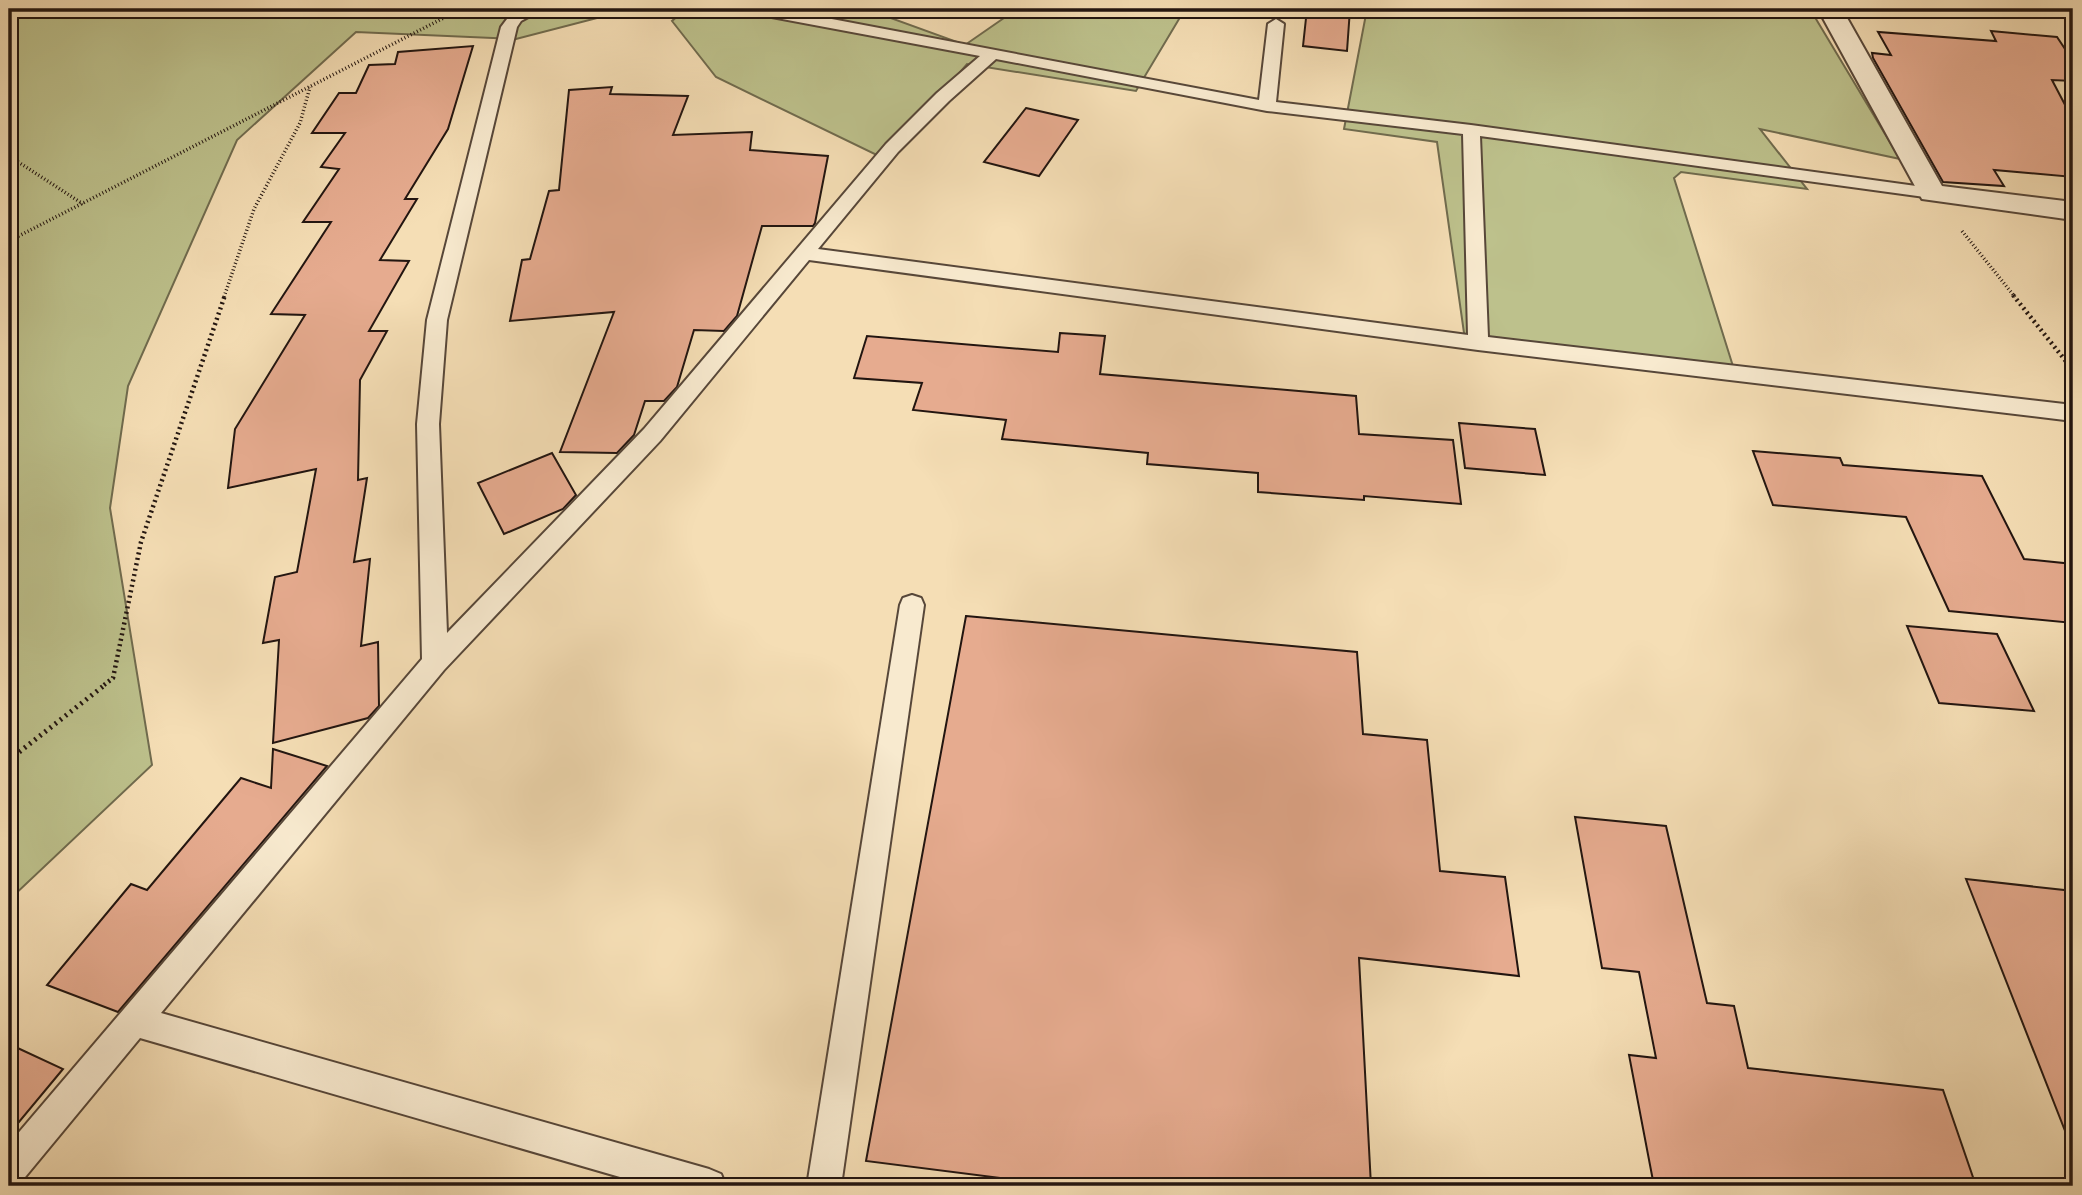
<svg xmlns="http://www.w3.org/2000/svg" width="2082" height="1195" viewBox="0 0 2082 1195" font-family="Vollkorn,serif">
  <rect width="100%" height="100%" fill="#f5deb5"/>
  <filter id="stains"><feTurbulence type="fractalNoise" baseFrequency=".00286" numOctaves="4"/><feColorMatrix values="0 0 0 0 .2 0 0 0 0 .09 0 0 0 0 .02 0 0 0 .5 -.17"/></filter>
  <radialGradient id="worn" r=".72"><stop offset=".6" stop-color="#630" stop-opacity="0"/><stop offset="1" stop-color="#630" stop-opacity=".3"/></radialGradient>
  <!-- green -->
  <g fill="#bdc18c" stroke="#706b4e" stroke-width="2">
    <path d="M9,9H866L965,45L1017,9H1185L1136,91L967,64L885,159L716,77L672,21L680,14L624,11L516,39L356,32L237,140L128,386L110,508L152,765L9,900Z"/>
    <path d="M1367,9H1810L1900,159L1760,129L1807,189L1681,172L1674,178L1737,379L1466,347L1437,142L1344,129Z"/>
  </g>
  <!-- building -->
  <g fill="#e6ab8f" stroke="#221510" stroke-width="2">
    <path d="M1307,9H1350L1347,51L1303,46Z"/>
    <path d="M1991,31L2057,37L2073,61V81L2052,80L2073,120V177L1994,170L2004,186L1943,182L1873,58L1872,53L1891,55L1878,32L1996,41Z"/>
    <path d="M473,46L448,129L405,199H417L380,260L409,261L369,331H387L360,380L358,480L367,478L354,562L370,559L361,646L378,642L379,706L368,718L273,743L279,640L263,643L275,577L297,572L316,469L228,488L235,429L305,315L271,314L331,222H303L339,169L321,167L345,133H312L339,93H356L369,65L395,64L398,52Z"/>
    <path d="M612,87L610,94L688,96L673,135L752,132L750,150L828,156L815,223L813,226H762L737,316L724,331L694,330L677,387L664,401H645L634,435L617,453L560,452L614,312L510,321L522,260L530,259L549,191L559,190L569,90Z"/>
    <path d="M1026,108L1078,120L1039,176L984,162Z"/>
    <path d="M1060,333L1105,336L1100,374L1356,396L1359,434L1453,440L1461,504L1364,496V500L1258,492V473L1147,464L1148,453L1002,439L1006,420L913,410L922,383L854,378L867,336L1058,352Z"/>
    <path d="M1459,423L1535,429L1545,475L1465,468Z"/>
    <path d="M1753,451L1840,458L1843,465L1982,476L2024,559L2073,564V623L1949,611L1906,517L1773,505Z"/>
    <path d="M552,453L576,495L563,509L504,534L478,483Z"/>
    <path d="M966,616L1357,652L1363,734L1427,740L1440,871L1505,877L1519,976L1359,958L1371,1186H1064L866,1161Z"/>
    <path d="M1907,626L1997,634L2034,711L1939,703Z"/>
    <path d="M273,749L327,766L118,1012L47,985L131,884L147,890L241,778L271,788Z"/>
    <path d="M1575,817L1666,826L1707,1003L1734,1006L1748,1068L1943,1090L1976,1186H1654L1629,1055L1656,1058L1639,972L1602,968Z"/>
    <path d="M1966,879L2073,891V1146H2071Z"/>
    <path d="M9,1044L63,1069L9,1134Z"/>
  </g>
  <g fill="none" stroke-linecap="round" stroke-linejoin="round">
    <defs>
      <g id="service">
        <path d="M523,9H543L521,21L517,27L447,320L439,424L447,633L644,429L886,144L937,93L980,56L756,14L749,9H779L1259,100L1268,24L1276,19L1284,24L1276,102L1471,125L1938,189L1941,193L1932,198L1480,136L1488,337L2073,405V421L1478,350L809,260L660,441L444,670L161,1013L709,1169L721,1174L726,1186H651L140,1038L21,1182L9,1186V1144L422,659L417,424L427,320L501,27L510,15ZM996,59L1267,111L1463,134L1468,335L818,249L898,152L949,101Z"/>
        <path d="M912,595L921,598L924,605L841,1186H807L900,605L903,598Z"/>
      </g>
      <path id="minor" d="M1818,9H1842L1942,186L2073,202V220L1922,199Z"/>
    </defs>
    <!-- service casing -->
    <use href="#service" stroke="#574739" stroke-width="4"/>
    <!-- minor casing -->
    <use href="#minor" stroke="#574739" stroke-width="4"/>
    <!-- path-far2 -->
    <g stroke="#221510" stroke-width="3.5" stroke-dasharray="1 2.5" stroke-linecap="butt">
      <path d="M9,156L83,204"/>
      <path d="M1962,231L2015,297"/>
      <path d="M9,241L461,9"/>
      <path d="M224,297L254,209L300,123L310,87"/>
    </g>
    <!-- path-far1 -->
    <g stroke="#221510" stroke-width="4.5" stroke-dasharray="2 3.5" stroke-linecap="butt">
      <path d="M2013,295L2073,370"/>
      <path d="M104,685L113,678L141,542L225,295"/>
    </g>
    <!-- path -->
    <path stroke="#221510" stroke-width="5" stroke-dasharray="2 4.5" stroke-linecap="butt" d="M9,760L106,684"/>
    <!-- service -->
    <use href="#service" fill="#f8eacf" fill-rule="evenodd"/>
    <!-- minor -->
    <use href="#minor" fill="#f8eacf" fill-rule="evenodd"/>
  </g>
  <!-- margin -->
  <rect width="2082" height="1195" fill="none" stroke="#f5deb5" stroke-width="35"/>
  <rect x="10" y="10" width="2061" height="1174" fill="none" stroke="#221510" stroke-width="3.5"/>
  <rect x="18" y="18" width="2047" height="1160" fill="none" stroke="#221510" stroke-width="2"/>
  <rect width="100%" height="100%" filter="url(#stains)"/>
  <rect width="100%" height="100%" fill="url(#worn)"/>
</svg>
